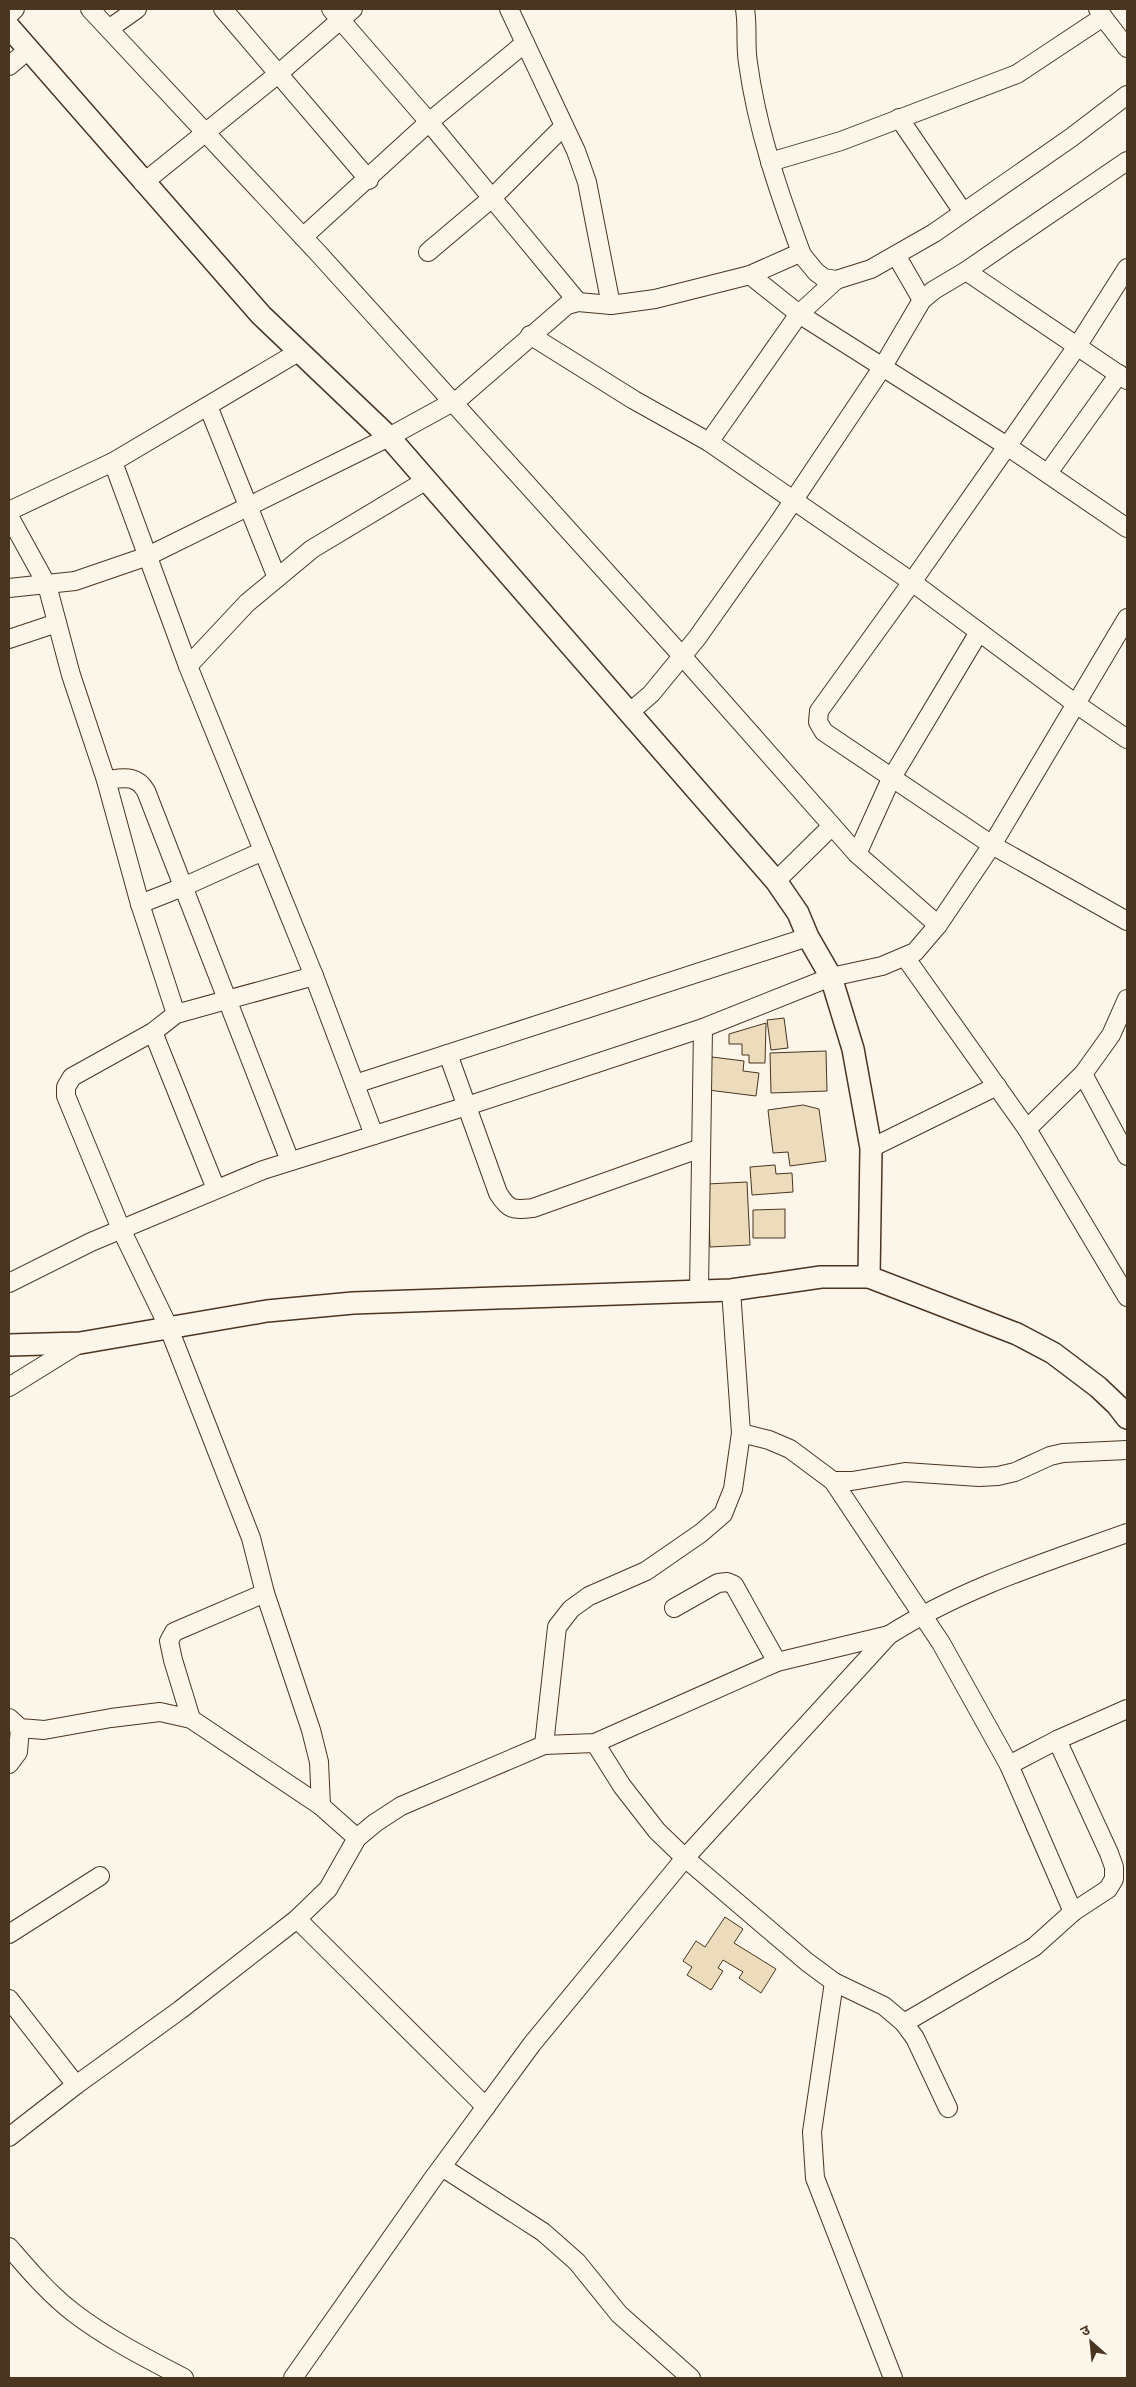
<svg xmlns="http://www.w3.org/2000/svg" width="1136" height="2387" viewBox="0 0 1136 2387" font-family="Cabin,'Noto Sans Devanagari',sans-serif">
  <rect width="100%" height="100%" fill="#fbf6e9"/>
  <!-- building -->
  <g fill="#ecdcbc" stroke="#4a3520">
    <path d="M784,1018L788,1048L771,1050L767,1020Z"/>
    <path d="M766,1023L765,1063H749V1055H742V1044H729V1034Z"/>
    <path d="M826,1051L827,1091L771,1093L770,1053Z"/>
    <path d="M712,1057L744,1061L743,1071L759,1073L756,1096L708,1090Z"/>
    <path d="M803,1105L819,1109L826,1161L790,1166L788,1152L773,1153L768,1110Z"/>
    <path d="M775,1165L776,1174L792,1173L793,1192L752,1195L750,1167Z"/>
    <path d="M747,1182L750,1245L710,1247L707,1184Z"/>
    <path d="M785,1209V1238H753V1210Z"/>
    <path d="M725,1917L743,1929L734,1943L776,1969L761,1993L739,1978L743,1972L723,1960L718,1968L723,1971L711,1990L687,1975L692,1967L683,1961L696,1941L705,1947Z"/>
  </g>
  <g fill="none" stroke-linecap="round" stroke-linejoin="round">
    <defs>
      <g id="minor">
        <path d="M90,9L319,254L683,657L857,854L938,925"/>
        <path d="M223,9L369,180"/>
        <path d="M331,9L429,122L578,302"/>
        <path d="M509,9L576,151L587,182L611,305"/>
        <path d="M745,9C748,27 745,45 748,63C757,129 779,193 802,255"/>
        <path d="M9,15L15,9"/>
        <path d="M1103,17L1127,48"/>
        <path d="M110,28L137,9"/>
        <path d="M9,66L28,50"/>
        <path d="M899,118L963,212"/>
        <path d="M770,162L841,141L1017,74L1103,17L1098,9"/>
        <path d="M143,183L278,74L353,9"/>
        <path d="M303,237L429,122L525,43"/>
        <path d="M428,252L492,198L564,126"/>
        <path d="M896,255L922,300"/>
        <path d="M1127,268L1078,345L912,582L819,711L818,722L824,732L992,845L1127,921"/>
        <path d="M966,271L1127,380"/>
        <path d="M750,275L799,314L1007,446L1127,528"/>
        <path d="M530,335L634,400L709,442L912,582L1076,704L1127,739"/>
        <path d="M208,406L277,578"/>
        <path d="M709,442L799,314L836,280"/>
        <path d="M113,462L188,666L314,976L374,1135"/>
        <path d="M1048,473L1119,374"/>
        <path d="M9,511L113,462L300,351"/>
        <path d="M9,516L47,585L71,675L106,780L140,904L176,1014"/>
        <path d="M9,588L75,581L148,556L389,437L460,398L567,305L578,302L611,305L655,299L750,275L795,255H802L816,272L824,278L836,280L871,269L934,233L1072,137L1127,95"/>
        <path d="M9,639L57,623"/>
        <path d="M188,666L247,603L312,549L425,481"/>
        <path d="M630,712L651,694L697,638L779,522L882,368L922,300L934,290L966,271L1127,161"/>
        <path d="M106,780C123,778 136,774 146,791L290,1161"/>
        <path d="M857,854L891,779L979,632"/>
        <path d="M776,881L832,826"/>
        <path d="M140,904L183,887L263,851"/>
        <path d="M905,957L1027,1129L1127,1297"/>
        <path d="M314,976L176,1014L153,1032L72,1077L66,1087V1096L121,1229L168,1326L251,1538L265,1593L311,1730L319,1762L321,1806"/>
        <path d="M153,1032L216,1189"/>
        <path d="M448,1054L498,1193C509,1211 514,1210 533,1208L701,1148"/>
        <path d="M1083,1074L1127,1156"/>
        <path d="M355,1084L808,937"/>
        <path d="M1027,1129L1083,1074L1111,1035L1127,999"/>
        <path d="M871,1148L997,1086"/>
        <path d="M9,1283L91,1242L263,1170L467,1106L703,1028L831,977L882,966L915,952L938,925L992,845L1127,618"/>
        <path d="M699,1290L703,1028"/>
        <path d="M9,1387L80,1343"/>
        <path d="M741,1433L769,1440L790,1449L833,1481H852L905,1472L979,1477L998,1476L1015,1472L1050,1456L1063,1453L1127,1450"/>
        <path d="M833,1481L941,1643L1009,1765L1073,1912"/>
        <path d="M674,1608L718,1583L727,1582L734,1585L777,1662"/>
        <path d="M9,1718L20,1728L44,1730L111,1718L160,1712L191,1719L321,1806L357,1838"/>
        <path d="M191,1719L173,1660L169,1641L174,1632L265,1593"/>
        <path d="M595,1743L622,1786L657,1831L685,1858L807,1962L834,1982L884,2006L904,2023L915,2038L948,2108"/>
        <path d="M544,1745L557,1627L571,1609L589,1596L646,1571L701,1533L723,1514L733,1489L741,1433L731,1290"/>
        <path d="M9,1764L18,1752L20,1728"/>
        <path d="M1009,1765L1057,1740L1127,1709"/>
        <path d="M297,1919L486,2107"/>
        <path d="M9,1934L100,1876"/>
        <path d="M834,1982L812,2132L815,2178L893,2378"/>
        <path d="M9,1999L76,2085"/>
        <path d="M904,2023L1034,1947L1073,1912L1108,1889L1114,1879V1867L1109,1853L1057,1740"/>
        <path d="M9,2137L76,2085L180,2010L297,1919L328,1889L357,1838L375,1823L401,1806L544,1745L595,1743L777,1662L889,1635"/>
        <path d="M442,2167L543,2232L577,2262L619,2314L691,2378"/>
        <path d="M9,2247C29,2270 49,2294 74,2313C108,2339 146,2358 184,2378"/>
        <path d="M293,2378L432,2180L532,2044L685,1858L889,1635C963,1588 1046,1562 1127,1533"/>
      </g>
      <g id="tertiary">
        <path d="M9,27L261,315L389,437L776,881L798,913L808,937L831,977L853,1049L871,1148L869,1277"/>
        <path d="M9,1345L80,1343L267,1311L353,1303L731,1290L821,1277H869L1017,1334L1053,1353L1098,1387L1117,1405L1127,1418"/>
      </g>
    </defs>
    <!-- minor casing -->
    <use href="#minor" stroke="#4a3520" stroke-width="20"/>
    <!-- tertiary casing -->
    <use href="#tertiary" stroke="#4a3520" stroke-width="24"/>
    <!-- minor -->
    <use href="#minor" stroke="#fbf6e9" stroke-width="18"/>
    <!-- tertiary -->
    <use href="#tertiary" stroke="#fbf6e9" stroke-width="21"/>
  </g>
  <!-- border -->
  <rect width="1136" height="2387" fill="none" stroke="#4a3520" stroke-width="20"/>
  <!-- north arrow -->
  <g transform="translate(1091 2342) rotate(333)" stroke="#fbf6e9" stroke-width="4" paint-order="stroke">
  <path d="M0-4L9 19L0 12L-9 19Z" fill="#4a3520"/>
  <text y="-8" font-size="14" font-weight="bold" text-anchor="middle" fill="#4a3520">उ</text>
  </g>
</svg>
